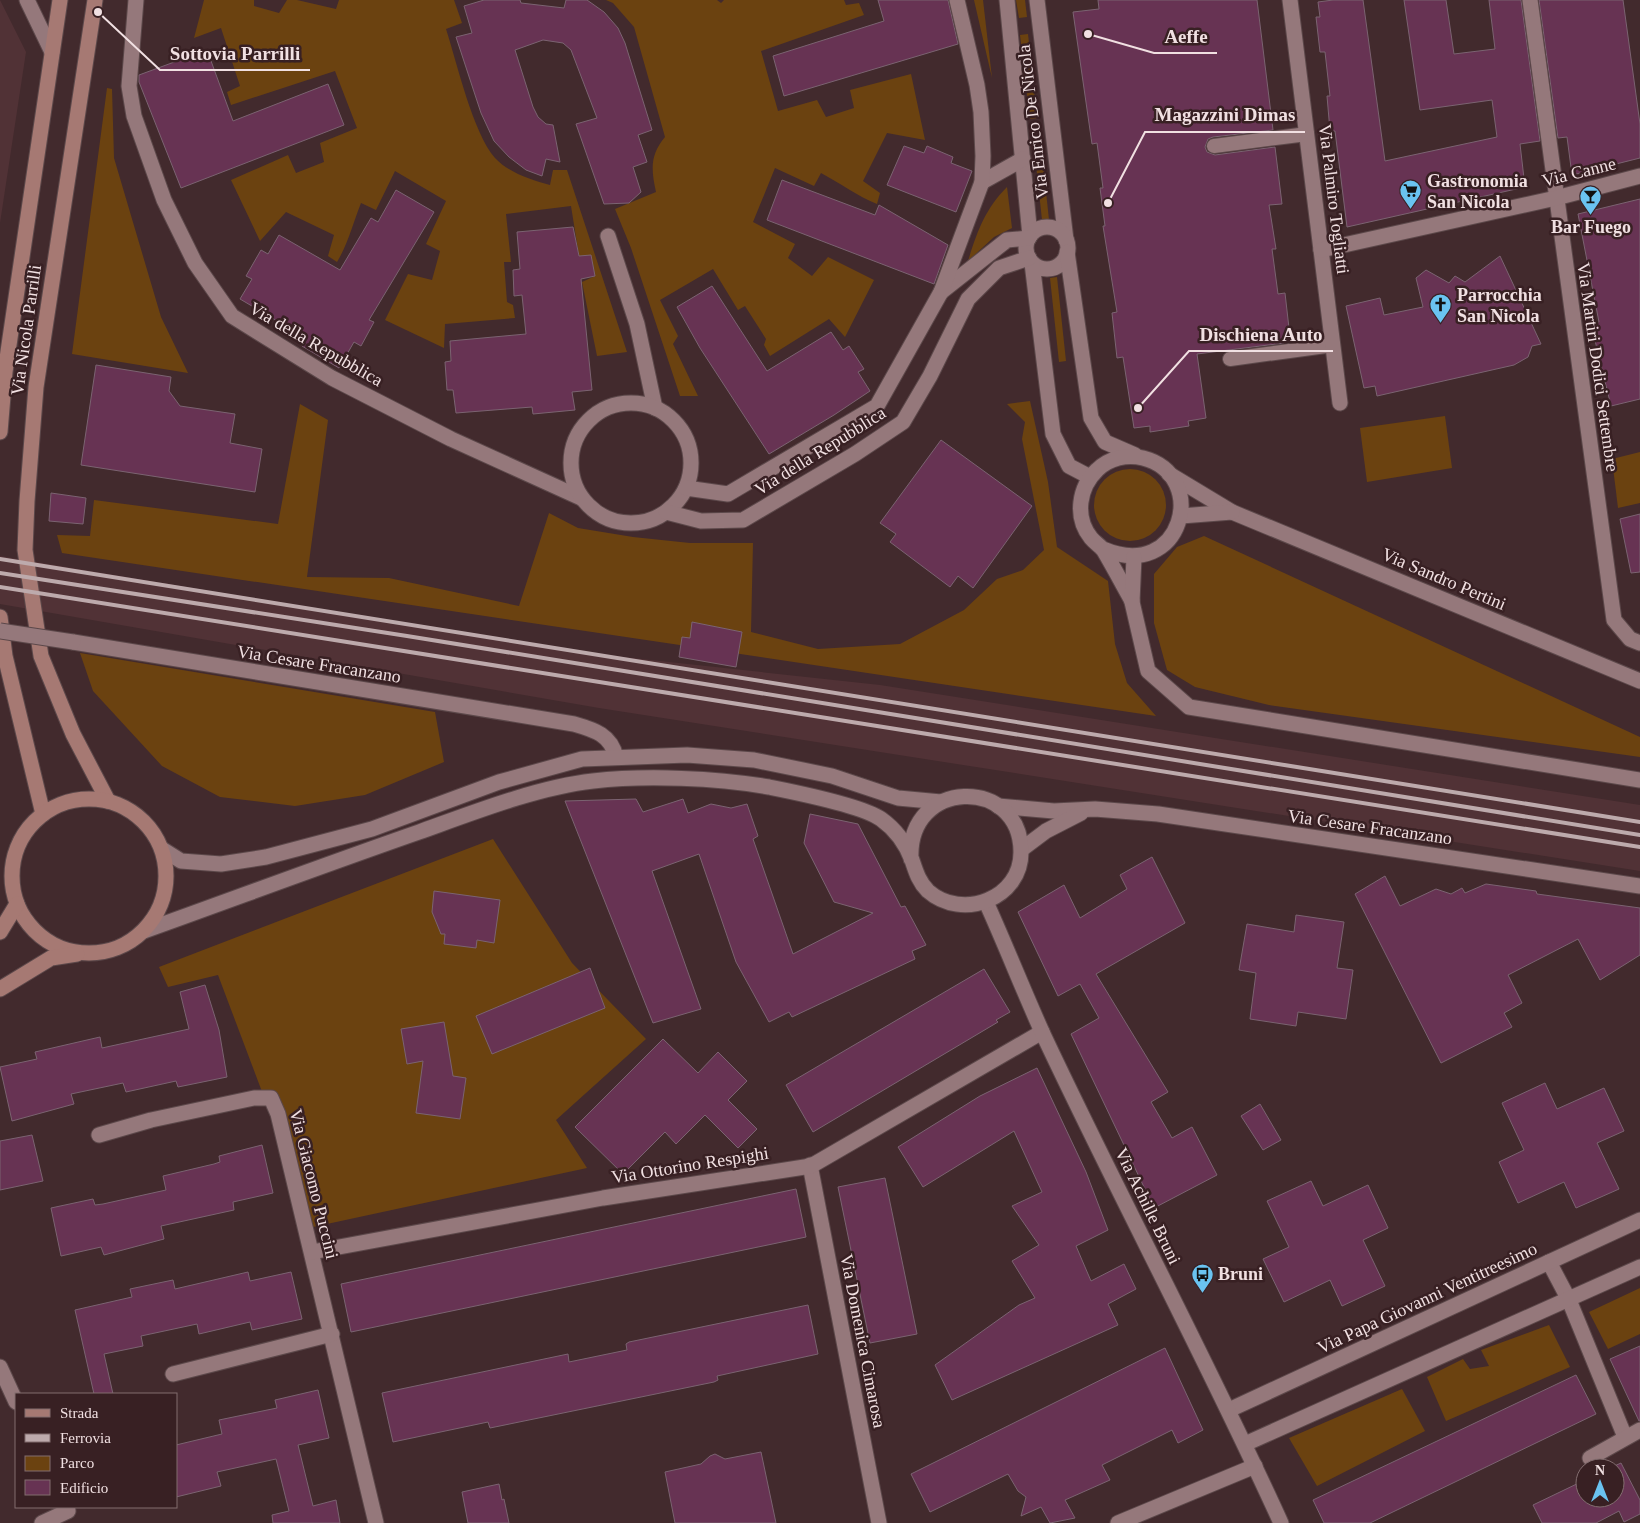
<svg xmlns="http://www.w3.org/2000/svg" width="1640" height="1523" viewBox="0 0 1640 1523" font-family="'Times New Roman',serif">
  <rect width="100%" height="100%" fill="#422a2d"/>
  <!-- built -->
  <g fill="#513236">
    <path d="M0,0L26,52L0,223Z"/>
    <path d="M0,556L586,653L880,685L1640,805V871L599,708L0,604Z"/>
  </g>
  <!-- green -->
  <g fill="#6b4210">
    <path d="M204,0H254V6L279,13L287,0H297L336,9L339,0H454L462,23L446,29C457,63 473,133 495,158C509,173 531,180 550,185L553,170H567L627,352L597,356L582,282L595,276L591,256H579L571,206L506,214L511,262H504L507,302L513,305L515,318L445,324L444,348L385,320L408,274L432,280L440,251L426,244L446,201L395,171L376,210L361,203C353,223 348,244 337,262L328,256L334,235L286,212L260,241L231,180L288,155L296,173L324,162L320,143L357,128L335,71L231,105L227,92L240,86L221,28L194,38Z"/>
    <path d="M606,0H717L721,3L724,0H844L846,5L859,3L864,15L761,51L778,111L817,100L826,117L854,108L850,90L911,74L925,140L887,133L863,181L880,193L877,204C857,196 840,183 821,173L814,186L775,168L753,222L795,244L788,258L812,276L828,257L874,280L845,337L829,319L770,356L764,345L766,339L745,306L738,310L713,269L660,300L678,336L673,344L698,396H680L631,248L615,209L656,192C651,169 650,155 665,137L634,27L613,3Z"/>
    <path d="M974,0H983L992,78Z"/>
    <path d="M1016,0H1025L1027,17L1019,18Z"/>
    <path d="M1028,34L1037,118L1030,119L1020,35Z"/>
    <path d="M107,88L112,89L114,158L161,317L188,373L72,354Z"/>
    <path d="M1040,135L1049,220H1042L1033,136Z"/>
    <path d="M1007,187L1012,228L994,237L968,261C977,232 985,209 1007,187Z"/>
    <path d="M1057,277L1066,361L1059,362L1050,278Z"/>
    <path d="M1030,401L1048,482L1057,547L1108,581L1115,644L1127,683L1156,716L62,553L57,535L90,536L94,500L278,524L300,404L328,420L307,577L389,578L519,606L549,513L578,528L633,537L690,543H753L751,632L818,649L900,644L964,610L997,579L1023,570L1044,550L1022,439L1025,422L1007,404Z"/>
    <path d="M1445,416L1452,468L1367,482L1360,428Z"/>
    <path d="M1640,452V503L1618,508L1612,459Z"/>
    <circle cx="1130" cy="505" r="36"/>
    <path d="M1204,536L1640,737V757L1269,705L1195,687L1167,670L1154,623V574L1177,547Z"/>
    <path d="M80,653L435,712L444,762L365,795L295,806L220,797L162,766L93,691Z"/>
    <path d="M493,839L572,963L646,1039L556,1120L587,1168L313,1227L218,975L168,987L159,967Z"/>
    <path d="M1640,1288V1334L1608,1349L1589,1312Z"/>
    <path d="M1549,1325L1570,1367L1446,1421L1427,1377L1463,1359L1470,1369L1489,1366L1481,1350Z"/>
    <path d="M1402,1389L1425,1431L1317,1486L1289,1438Z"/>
  </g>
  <!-- building -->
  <g fill="#673353" stroke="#7b6371">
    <path d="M484,0H520L521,3L564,8L566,0H587L604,12L618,28L625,43L652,130L638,135L647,162L633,167L641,192L629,203L604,204L576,124L597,118L571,50L563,43L543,40L515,50L533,107L538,117L546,124L553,125L560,162L546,159L542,176L526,170L509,157L494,141L481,113L456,37L472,33L464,6Z"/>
    <path d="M878,0H948L958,44L784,96L773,56L884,21Z"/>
    <path d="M1098,0H1257L1273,130L1213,137L1208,139L1205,147L1207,152L1215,155L1275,147L1282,204L1269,205L1276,249H1272L1278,294L1285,293L1290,337L1284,338V343L1197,354L1206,418L1188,421L1189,426L1150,432V426L1134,428L1123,357L1117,358L1112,313L1117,312L1103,226H1105L1100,188H1103L1097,143L1092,144L1073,12L1099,9Z"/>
    <path d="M1333,0H1363L1385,161L1497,137L1492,100L1420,110L1404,0H1446L1454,54L1495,49L1489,0H1521L1540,141L1520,144L1525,187L1347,227L1335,131H1330L1327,96H1330L1325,52H1320L1316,17H1320L1318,2Z"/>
    <path d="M1539,0H1623L1640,124V158L1572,175L1567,137L1558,138Z"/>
    <path d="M207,50L233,121L328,84L344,125L181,188L139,82V75Z"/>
    <path d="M904,146L924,153L927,146L953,157L951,163L972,171L956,212L887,185Z"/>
    <path d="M782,180L875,215L879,205L948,245L934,284L767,220Z"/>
    <path d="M396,190L434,212L369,320L374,322L361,346L354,342L339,368L302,346L306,338L240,299L252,279L246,276L261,250L268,254L279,235L340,270L371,218L378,222Z"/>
    <path d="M1640,199V399L1611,406L1591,324L1599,322L1578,214Z"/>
    <path d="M573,227L579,256L591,255L595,276L581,279L592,390L572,392L575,410L533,414L532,407L456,413L453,390H447L445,362L451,361L450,341L526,334L522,295L514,296L513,270L520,269L517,232Z"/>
    <path d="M1500,256L1541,344L1532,346L1528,357L1514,365L1377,396L1375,386L1364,388L1346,306L1380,298L1384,315L1423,307L1416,278L1426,270L1449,283L1455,276L1465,282Z"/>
    <path d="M712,286L767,371L831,332L843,350L849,346L864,369L858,372L870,391L834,415L769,454L700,348L677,307Z"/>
    <path d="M96,365L171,377L169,391L180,406L235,414L230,443L262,449L255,492L81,465Z"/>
    <path d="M941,440L1032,506L973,588L958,576L950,587L890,542L896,534L880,523Z"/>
    <path d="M51,493L86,498L83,524L49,521Z"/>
    <path d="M1640,514V572L1631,573L1620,519Z"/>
    <path d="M692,622L742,632L736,667L679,657L682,637L690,638Z"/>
    <path d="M636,799L643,812L683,799L688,813L711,804L731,808L747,804L758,836L753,839L793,954L873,913L834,902L804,843L810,814L858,824L901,907L905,906L926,945L912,951L915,959L792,1017L789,1012L769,1022L736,962L699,854L652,871L701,1009L653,1023L565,801Z"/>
    <path d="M1152,857L1185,923L1096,974L1168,1092L1151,1102L1172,1138L1192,1127L1217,1175L1154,1208L1071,1034L1099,1018L1080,984L1058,996L1018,912L1064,885L1080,918L1127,889L1120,875Z"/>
    <path d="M1385,876L1400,906L1436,889L1451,894L1462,888L1465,893L1486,884L1536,891L1537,894L1640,908V955L1600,980L1578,939L1508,975L1522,1003L1504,1013L1512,1027L1441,1063L1355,894Z"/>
    <path d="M434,891L500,900L494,943L477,940L476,948L444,944L445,934H441L432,912Z"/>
    <path d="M1296,915L1344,922L1337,968L1353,970L1346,1019L1298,1012L1296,1026L1250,1019L1256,973L1239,970L1247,924L1294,932Z"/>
    <path d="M590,968L605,1008L492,1054L476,1016Z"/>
    <path d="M984,969L1010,1012L996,1020L998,1022L813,1132L786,1085Z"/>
    <path d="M205,985L219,1030L227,1077L178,1087L176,1081L126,1092L123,1083L71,1094L74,1104L12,1121L0,1067L37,1059L35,1052L100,1037L102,1048L189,1029L180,992Z"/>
    <path d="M444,1022L453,1076L466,1078L460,1119L416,1113L423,1061L407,1064L401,1029Z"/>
    <path d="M663,1039L698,1073L718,1052L747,1081L728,1100L757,1129L738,1148L705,1115L676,1144L665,1132L623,1174L575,1127Z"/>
    <path d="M1037,1068L1086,1172L1108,1230L1076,1246L1091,1281L1124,1264L1136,1289L1108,1304L1118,1325L952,1400L935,1365L1019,1305L1035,1298L1012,1261L1039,1245L1012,1206L1042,1192L1014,1131L923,1187L898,1147L980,1096Z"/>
    <path d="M1545,1083L1557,1109L1604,1088L1624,1131L1597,1143L1619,1189L1576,1208L1564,1182L1518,1203L1499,1162L1524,1150L1502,1103Z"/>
    <path d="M1260,1104L1281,1140L1263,1150L1241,1116Z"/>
    <path d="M32,1135L43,1181L0,1190V1141Z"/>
    <path d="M262,1145L273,1193L233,1202L234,1210L161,1226L164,1239L104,1255L101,1247L61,1256L51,1208L93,1199L95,1205L103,1204L166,1190L163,1176L214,1164L220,1162L219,1156Z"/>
    <path d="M885,1178L917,1334L870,1343L838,1187Z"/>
    <path d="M1311,1181L1323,1206L1368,1185L1388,1228L1363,1240L1385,1286L1342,1306L1330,1280L1284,1302L1263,1259L1289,1247L1267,1201Z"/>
    <path d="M796,1189L806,1237L351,1332L341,1284Z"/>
    <path d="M248,1272L250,1281L291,1272L302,1319L252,1330L250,1322L199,1334L197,1324L141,1336L143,1346L104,1354L113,1394H94L75,1310L132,1297L130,1289L173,1280L175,1289Z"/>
    <path d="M808,1305L818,1354L717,1376L718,1380L714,1382L490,1428L488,1422L393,1442L382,1393L568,1354L569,1362L627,1350L626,1344L629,1342Z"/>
    <path d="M1640,1346V1421H1639L1610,1359Z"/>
    <path d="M1165,1348L1203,1430L1178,1443L1172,1430L1102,1465L1110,1480L1065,1500L1075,1518L1050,1523L1041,1507L1021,1516L1026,1497L1018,1491L1008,1474L930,1512L911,1474Z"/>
    <path d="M1576,1375L1596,1414L1370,1523H1324L1313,1500Z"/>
    <path d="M318,1390L329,1438L298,1445L313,1506L336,1500L340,1523H273L272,1515L289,1511L276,1459L217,1472L221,1486L176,1497V1445L222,1434L219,1420L277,1408L275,1400Z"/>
    <path d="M761,1452L776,1523H675L665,1472L701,1464L710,1456L715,1454L725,1459Z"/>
    <path d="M1621,1463L1640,1500V1514L1624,1522L1619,1511L1596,1523H1542L1533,1505L1585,1480V1498H1615V1468H1610Z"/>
    <path d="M499,1484L502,1500L504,1499L509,1523H468L462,1492Z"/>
  </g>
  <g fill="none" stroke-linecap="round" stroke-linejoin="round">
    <defs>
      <g id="service">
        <path d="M1214,146L1307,134"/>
        <path d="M1230,359L1333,345"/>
      </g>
      <g id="minor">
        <path d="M136,0L129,86L134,116L164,200L195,263L232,316L332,378L451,439L581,498"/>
        <path d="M1007,0L1030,236"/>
        <path d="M1037,0L1066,240"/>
        <path d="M1290,0L1340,403"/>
        <path d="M1530,0L1614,620L1630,639L1640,643"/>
        <path d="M982,182L1023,159"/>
        <circle cx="1047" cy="248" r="21"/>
        <path d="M608,236L637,324L655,408"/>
        <path d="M1321,250L1556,198L1640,176"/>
        <path d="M1067,252L1091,418L1105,442L1135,455"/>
        <path d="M1032,263L1053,434L1069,466L1090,477"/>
        <path d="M941,292L1007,240L1029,238"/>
        <circle cx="631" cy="463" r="60"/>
        <path d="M1169,474L1232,512L1640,681"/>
        <path d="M686,488L728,494L877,406L941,292L982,182L983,156L981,112L977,85L957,0"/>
        <path d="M666,512L701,521L743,520L855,454L903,422L930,376L968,299L999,268L1029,258"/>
        <path d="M1181,516L1232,512"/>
        <path d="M1103,549C1183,583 1210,475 1143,458C1127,454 1109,458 1097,470C1079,487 1074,517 1091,538C1095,543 1101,546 1104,551C1114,568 1123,585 1132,601"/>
        <path d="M1134,557L1132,602L1148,671L1189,707L1640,780"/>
        <path d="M73,642L574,724C595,730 611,735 616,757"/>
        <path d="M99,1135L151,1120L254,1098H271L278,1114L376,1523"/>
        <path d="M810,1165L879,1523"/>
        <path d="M312,1252L603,1198L811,1166L1042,1032"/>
        <path d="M1549,1262L1569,1300L1625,1437"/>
        <path d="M0,1367L16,1402"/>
        <path d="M173,1374L332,1334"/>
        <path d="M1229,1410L1640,1220"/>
        <path d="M1245,1444L1640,1267"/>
        <path d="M1590,1458L1640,1430"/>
        <path d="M42,1523L68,1511"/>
        <path d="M1118,1523L1255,1466"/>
      </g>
      <g id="tertiary">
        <path d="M27,0L52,52"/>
        <path d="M998,806L1054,811L1095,809L1158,814L1640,886"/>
        <path d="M162,849L181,861L221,864L266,857L372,829L499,782L582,759L687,755L754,760L832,776L898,798L941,802"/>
        <path d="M1022,849L1046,831L1081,813"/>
        <path d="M986,902C1006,946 1023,990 1043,1034C1120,1198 1206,1358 1281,1523"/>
        <path d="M144,931C236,898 327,864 419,832C472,813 538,787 593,781C646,775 717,778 769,787C794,792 861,805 881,819C895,829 906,844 912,860C916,872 919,882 928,891C962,921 1022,899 1021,851C1020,776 907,778 911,859"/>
      </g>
      <g id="secondary">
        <path d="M95,0L36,387L27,501L25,550L41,656L73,734L108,801"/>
        <path d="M0,432L5,372L60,0"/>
        <path d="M0,617L5,656L43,814"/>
        <circle cx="89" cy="876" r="77"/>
        <path d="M0,932L17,904"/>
        <path d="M0,989L51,958L77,954"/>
      </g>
    </defs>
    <!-- service casing -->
    <use href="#service" stroke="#5c484a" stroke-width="16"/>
    <!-- minor casing -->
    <use href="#minor" stroke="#5c484a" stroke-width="17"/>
    <!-- tertiary casing -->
    <use href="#tertiary" stroke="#5c484a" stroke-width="17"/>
    <!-- secondary casing -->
    <use href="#secondary" stroke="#5c484a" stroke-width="17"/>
    <!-- service -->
    <use href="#service" stroke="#95787b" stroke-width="14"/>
    <!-- minor -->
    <use href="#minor" stroke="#95787b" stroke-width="15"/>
    <!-- tertiary -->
    <use href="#tertiary" stroke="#95787b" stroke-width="15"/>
    <!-- secondary -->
    <use href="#secondary" stroke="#a67973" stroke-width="15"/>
    <!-- rail -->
    <g stroke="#bdaaac" stroke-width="4">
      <path d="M0,559L1640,822"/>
      <path d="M0,573L407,636L1640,835"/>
      <path d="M0,587L1640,847"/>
    </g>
    <defs>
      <path id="minor-bridge" d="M0,631L73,642"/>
    </defs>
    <!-- minor-bridge casing -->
    <use href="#minor-bridge" stroke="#5c484a" stroke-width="17" stroke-linecap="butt"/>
    <!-- minor-bridge -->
    <use href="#minor-bridge" stroke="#95787b" stroke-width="15"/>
  </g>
  <!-- icons -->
  <defs>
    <symbol id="supermarket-pin" viewBox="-11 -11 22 30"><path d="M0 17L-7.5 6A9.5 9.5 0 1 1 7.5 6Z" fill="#6ac3f1" stroke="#382023"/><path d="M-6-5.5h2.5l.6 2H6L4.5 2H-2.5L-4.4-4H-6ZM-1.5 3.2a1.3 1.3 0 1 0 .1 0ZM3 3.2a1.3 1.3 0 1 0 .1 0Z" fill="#111"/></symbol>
    <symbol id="bar-pin" viewBox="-11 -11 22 30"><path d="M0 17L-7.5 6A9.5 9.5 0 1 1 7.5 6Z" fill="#6ac3f1" stroke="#382023"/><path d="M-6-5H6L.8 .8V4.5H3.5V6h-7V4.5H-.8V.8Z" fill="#111"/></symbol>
    <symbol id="church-pin" viewBox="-11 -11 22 30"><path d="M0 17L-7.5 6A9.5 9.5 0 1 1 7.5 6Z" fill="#6ac3f1" stroke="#382023"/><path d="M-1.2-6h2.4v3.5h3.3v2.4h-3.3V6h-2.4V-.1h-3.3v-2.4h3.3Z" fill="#111"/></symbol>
    <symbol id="bus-pin" viewBox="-11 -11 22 30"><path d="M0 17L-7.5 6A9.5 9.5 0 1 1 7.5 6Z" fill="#6ac3f1" stroke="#382023"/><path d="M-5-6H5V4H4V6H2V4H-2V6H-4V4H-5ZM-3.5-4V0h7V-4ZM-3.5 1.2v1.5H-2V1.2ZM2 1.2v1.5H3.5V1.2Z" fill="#111"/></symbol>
  </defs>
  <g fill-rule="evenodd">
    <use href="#supermarket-pin" x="1398" y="178" width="25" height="34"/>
    <use href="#bar-pin" x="1578" y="184" width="25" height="34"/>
    <use href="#church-pin" x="1428" y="292" width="25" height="34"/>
    <use href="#bus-pin" x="1190" y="1262" width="25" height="34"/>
  </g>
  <g text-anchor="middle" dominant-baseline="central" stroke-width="5" stroke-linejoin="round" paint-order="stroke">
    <!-- street labels -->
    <g font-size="18" fill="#f1e0e2" stroke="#382023">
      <text transform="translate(1033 122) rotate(-97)">Via Enrico De Nicola</text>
      <text transform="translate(1579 172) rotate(-14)">Via Canne</text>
      <text transform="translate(1334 199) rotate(83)">Via Palmiro Togliatti</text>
      <text transform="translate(26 330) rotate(-82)">Via Nicola Parrilli</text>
      <text transform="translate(316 344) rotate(30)">Via della Repubblica</text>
      <text transform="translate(1598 367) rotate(82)">Via Martiri Dodici Settembre</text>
      <text transform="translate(820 451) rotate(-32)">Via della Repubblica</text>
      <text transform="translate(1444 579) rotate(23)">Via Sandro Pertini</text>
      <text transform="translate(319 664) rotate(9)">Via Cesare Fracanzano</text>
      <text transform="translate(1370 827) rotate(8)">Via Cesare Fracanzano</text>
      <text transform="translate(690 1165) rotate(-9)">Via Ottorino Respighi</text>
      <text transform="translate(314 1184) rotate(76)">Via Giacomo Puccini</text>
      <text transform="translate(1148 1206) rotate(64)">Via Achille Bruni</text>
      <text transform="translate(1427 1298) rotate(-25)">Via Papa Giovanni Ventitreesimo</text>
      <text transform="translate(863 1341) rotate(79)">Via Domenica Cimarosa</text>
    </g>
    <!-- poi labels -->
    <g font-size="18" font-weight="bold" fill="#f1e0e2" stroke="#382023" text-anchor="start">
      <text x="1427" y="181">Gastronomia<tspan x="1427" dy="21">San Nicola</tspan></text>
      <text x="1591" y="227" text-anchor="middle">Bar Fuego</text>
      <text x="1457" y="295">Parrocchia<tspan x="1457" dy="21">San Nicola</tspan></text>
      <text x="1218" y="1274">Bruni</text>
    </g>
  </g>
  <!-- callouts -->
  <path fill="none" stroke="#f1e0e2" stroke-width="2" d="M1088 34L1154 53H1217M98 12L160 70H310M1108 203L1145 132H1305M1138 408L1189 351H1333"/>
  <g fill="#f1e0e2" stroke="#382023" stroke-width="2">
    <circle cx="1088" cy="34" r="5"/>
    <circle cx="98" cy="12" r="5"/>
    <circle cx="1108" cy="203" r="5"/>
    <circle cx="1138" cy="408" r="5"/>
  </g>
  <g font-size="19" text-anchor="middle" font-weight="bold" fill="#f1e0e2" stroke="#382023" stroke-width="5" stroke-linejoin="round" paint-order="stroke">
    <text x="1186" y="43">Aeffe</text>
    <text x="235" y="60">Sottovia Parrilli</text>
    <text x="1225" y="121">Magazzini Dimas</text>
    <text x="1261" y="341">Dischiena Auto</text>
  </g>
  <!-- legend -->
  <rect x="15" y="1393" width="162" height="115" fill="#382023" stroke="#826d6f"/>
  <rect x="25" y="1409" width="25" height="8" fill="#a67973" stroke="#826d6f"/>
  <text x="60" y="1418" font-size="15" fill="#f1e0e2">Strada</text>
  <rect x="25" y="1434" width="25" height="8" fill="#bdaaac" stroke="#826d6f"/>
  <text x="60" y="1443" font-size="15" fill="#f1e0e2">Ferrovia</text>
  <rect x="25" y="1456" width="25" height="15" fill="#6b4210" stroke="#826d6f"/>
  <text x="60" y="1468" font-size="15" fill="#f1e0e2">Parco</text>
  <rect x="25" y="1480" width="25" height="15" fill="#673353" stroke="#826d6f"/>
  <text x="60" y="1493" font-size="15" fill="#f1e0e2">Edificio</text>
  <!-- north arrow -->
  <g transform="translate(1600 1483)"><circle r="24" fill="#382023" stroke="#826d6f"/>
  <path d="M0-4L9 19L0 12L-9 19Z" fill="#6ac3f1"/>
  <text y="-8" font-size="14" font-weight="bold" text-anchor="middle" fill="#f1e0e2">N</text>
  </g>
</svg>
